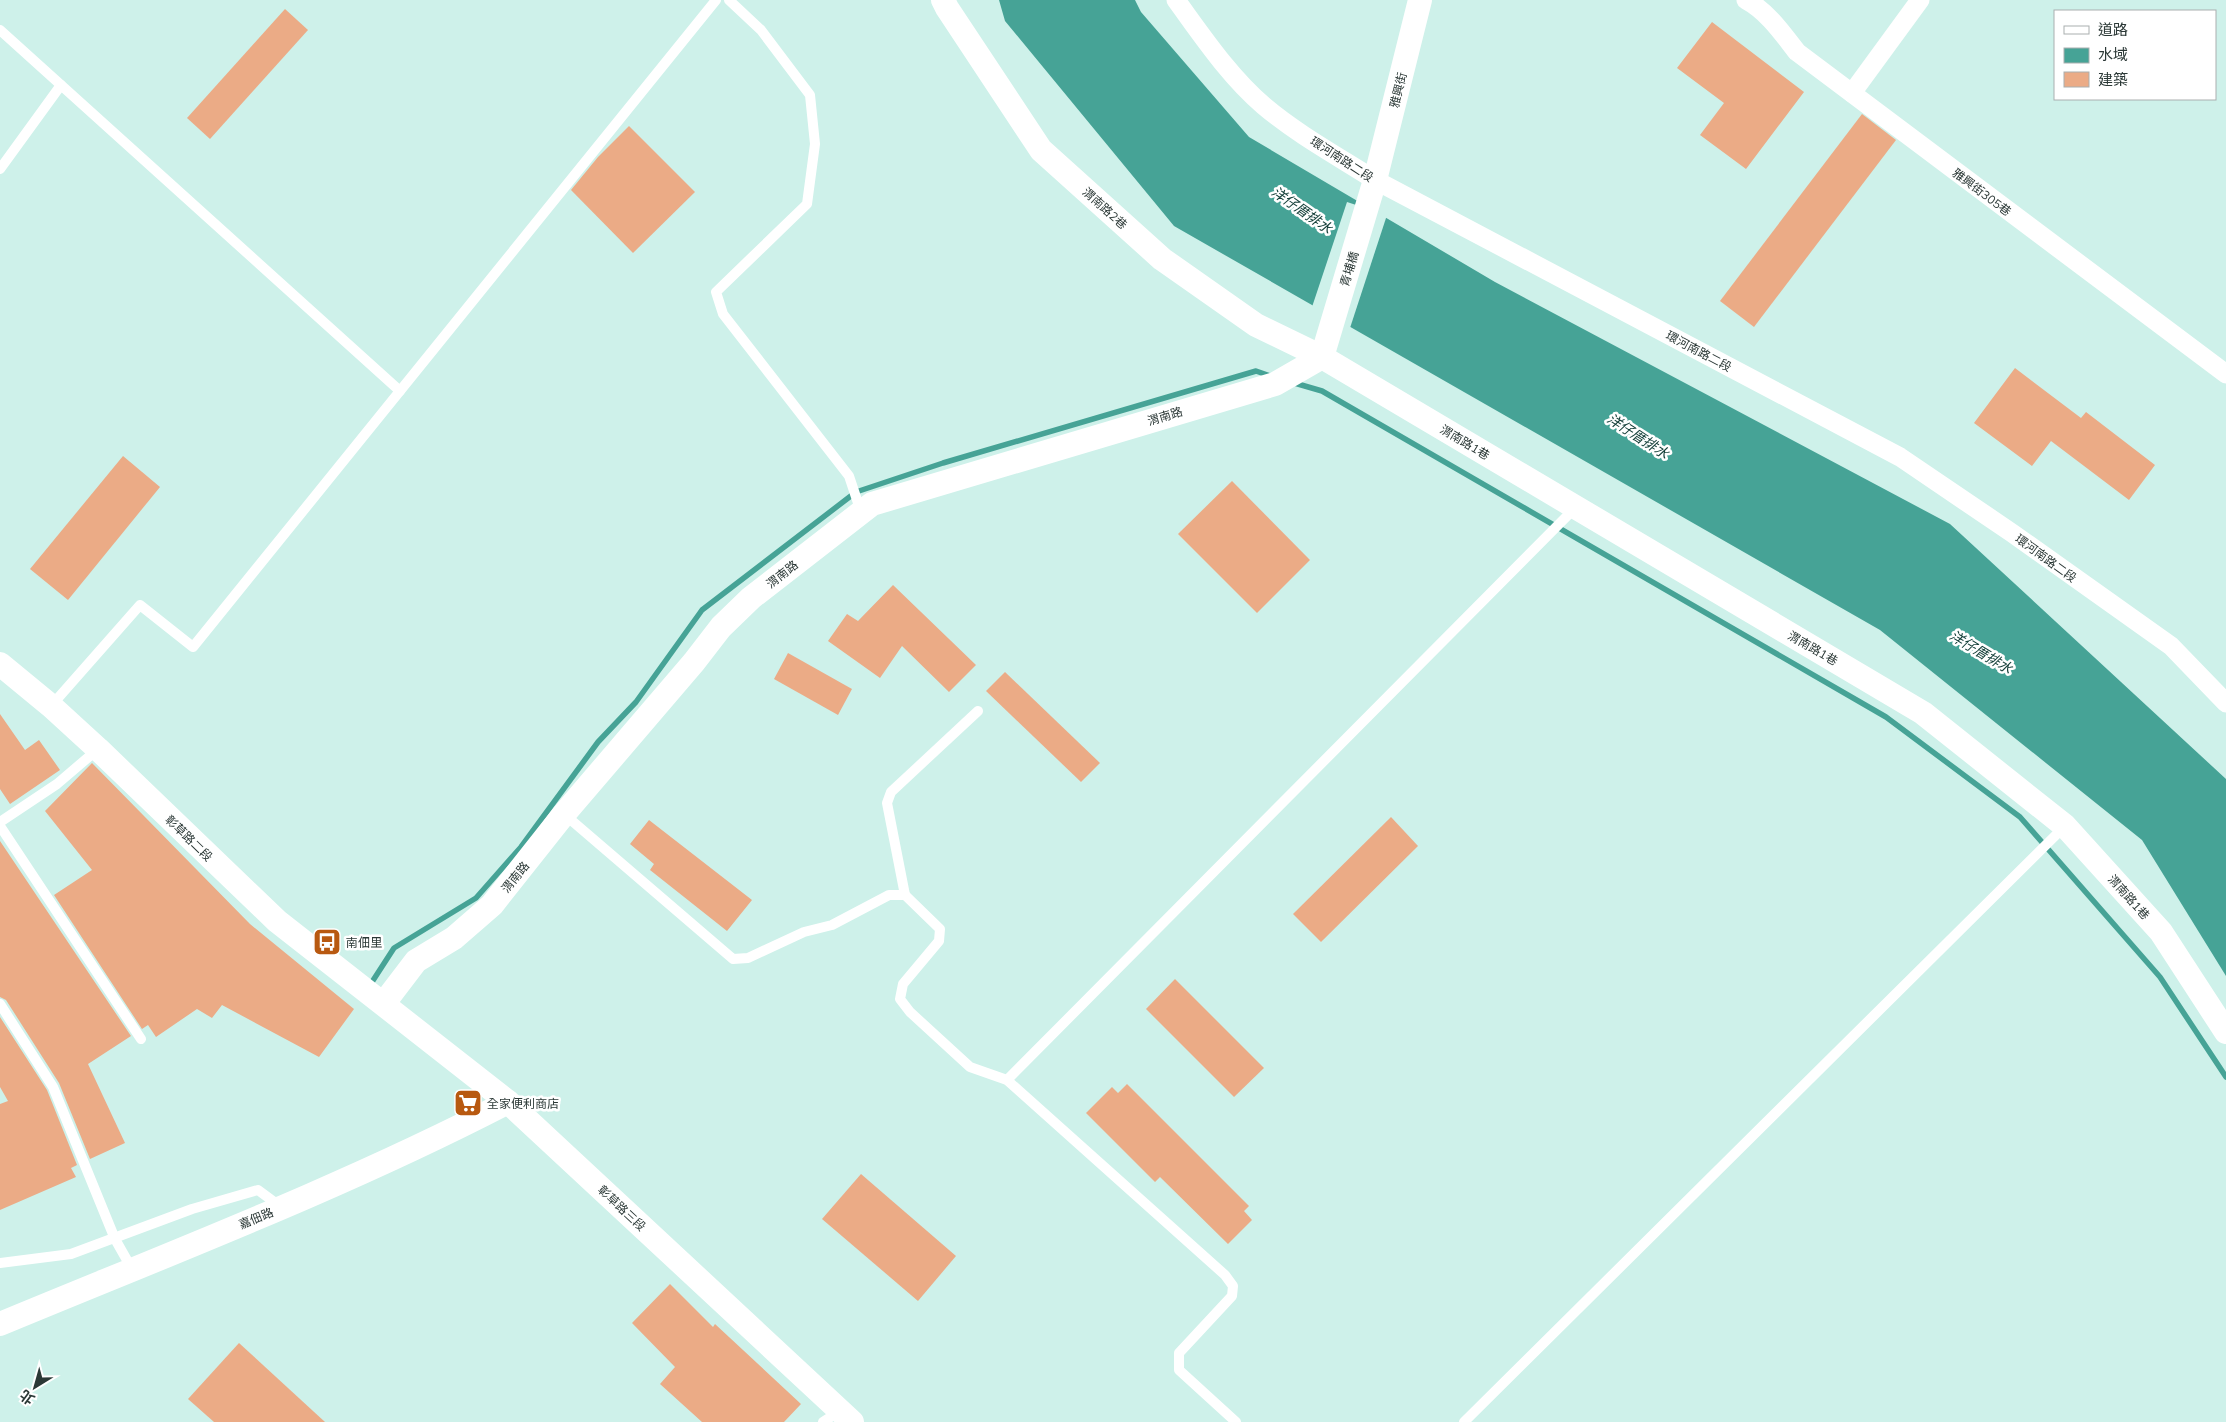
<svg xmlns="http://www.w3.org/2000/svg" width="2226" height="1422" viewBox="0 0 2226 1422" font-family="Mulish,'Noto Sans TC',sans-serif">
  <rect width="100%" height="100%" fill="#cef1ea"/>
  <!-- water -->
  <path fill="#46a396" d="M999,0H1135L1141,12L1249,137L1495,282L1950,524L2226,779V976L2142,840L1880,630L1174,226L1005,21Z"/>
  <!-- pier -->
  <path fill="#cef1ea" d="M1347,202L1387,215L1350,328L1312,307Z"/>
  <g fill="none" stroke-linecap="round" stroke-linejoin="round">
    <!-- stream -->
    <g stroke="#46a396" stroke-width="5.5">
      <path d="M1291,382L1322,391L1886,717L2020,817L2160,977L2226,1077"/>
      <path d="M372,982L394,948L476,898L521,847L598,742L636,702L702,610L856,492L943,463L1256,371L1273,377"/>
    </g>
  </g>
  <!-- building -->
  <g fill="#ebab86">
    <path d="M285,9L308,30L210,139L187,118Z"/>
    <path d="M1712,22L1804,92L1746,169L1700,135L1724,103L1677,68Z"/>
    <path d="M1862,114L1896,140L1754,327L1720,301Z"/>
    <path d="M629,126L695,192L633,253L571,190L598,157Z"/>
    <path d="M2015,368L2081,418L2086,412L2155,465L2129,500L2051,441L2032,466L1974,423Z"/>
    <path d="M123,456L160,487L68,600L30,569Z"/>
    <path d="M1232,481L1310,560L1257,613L1178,534Z"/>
    <path d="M893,585L976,665L949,692L902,646L880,678L828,641L847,614L858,621Z"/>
    <path d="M788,653L852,689L838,715L774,679Z"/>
    <path d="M1005,672L1100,763L1081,782L986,691Z"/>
    <path d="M0,714L25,750L39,740L60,770L10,804L0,789Z"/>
    <path d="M92,763L250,924L354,1009L319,1057L222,1005L212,1018L197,1009L156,1037L148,1025L142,1029L54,895L92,870L45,811Z"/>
    <path d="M1391,817L1418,846L1321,942L1293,914Z"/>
    <path d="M649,820L752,900L727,931L650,870L654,864L630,844Z"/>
    <path d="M0,841L131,1036L88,1064L125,1143L90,1159L59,1083L6,1000L0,997Z"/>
    <path d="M1175,979L1264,1068L1234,1097L1146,1009Z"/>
    <path d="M0,1017L47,1090L77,1165L71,1168L76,1177L0,1210V1104L8,1101L0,1087Z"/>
    <path d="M1127,1084L1249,1206L1244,1211L1252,1220L1228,1244L1160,1177L1155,1182L1086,1113L1112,1087L1118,1093Z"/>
    <path d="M861,1174L956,1256L918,1301L822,1219Z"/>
    <path d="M670,1284L713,1327L715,1324L801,1404L784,1422H702L660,1384L675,1367L632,1323Z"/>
    <path d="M239,1343L325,1422H214L188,1399Z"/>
  </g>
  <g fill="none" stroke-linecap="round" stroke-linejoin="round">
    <!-- service -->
    <g stroke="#fff" stroke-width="10">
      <path d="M729,0L761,30L810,95L815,144L807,204L716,292L723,314L849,476L861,512"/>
      <path d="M0,30L400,391"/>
      <path d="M0,169L61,85"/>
      <path d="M51,706L140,605L193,647L716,0"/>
      <path d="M564,814L733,959L748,958L804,932L832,925L889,895H905L940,929L939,941L903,984L900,999L910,1012L970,1067L1007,1080L1225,1275L1233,1286L1232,1296L1179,1353V1370L1236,1422"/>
      <path d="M0,822L57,784L98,749"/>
      <path d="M0,826L141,1039"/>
      <path d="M905,895L887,803L891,792L978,711"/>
      <path d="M0,1004L53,1087L115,1239L132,1269"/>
      <path d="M1007,1080L1575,508"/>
      <path d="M0,1263L71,1254L192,1209L258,1190L281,1207"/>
      <path d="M823,1422L840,1411"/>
      <path d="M1464,1422L2065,826"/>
    </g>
    <!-- minor -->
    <g stroke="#fff" stroke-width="19">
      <path d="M1176,0C1203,37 1229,76 1264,106C1297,134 1339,157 1375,180L1900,457L2012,533L2171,646L2226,703"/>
      <path d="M1746,0C1768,12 1782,33 1797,52L2226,374"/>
      <path d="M1852,93L1920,0"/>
    </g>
    <!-- tertiary -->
    <g stroke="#fff" stroke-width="24">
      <path d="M943,0L947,8L1041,150L1162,259L1256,325L1322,357L1923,713L2065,826L2161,932L2226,1032"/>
      <path d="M1322,357L1375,180L1420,0"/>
      <path d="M0,664L51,706L98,749L277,921L508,1102L852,1422"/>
      <path d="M384,1003L416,961L454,938L492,905L564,814L694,662L721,627L751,598L872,504L1275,384L1322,357"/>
      <path d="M0,1324C171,1253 344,1187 508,1102"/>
    </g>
  </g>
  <!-- icons -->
  <defs>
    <symbol id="bus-square" viewBox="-11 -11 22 22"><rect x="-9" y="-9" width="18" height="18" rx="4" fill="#b85910" stroke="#fff"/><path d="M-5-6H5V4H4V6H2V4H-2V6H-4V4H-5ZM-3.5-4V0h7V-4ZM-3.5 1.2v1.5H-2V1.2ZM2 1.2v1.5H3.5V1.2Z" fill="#fff"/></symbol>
    <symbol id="supermarket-square" viewBox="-11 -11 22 22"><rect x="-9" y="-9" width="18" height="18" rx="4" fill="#b85910" stroke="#fff"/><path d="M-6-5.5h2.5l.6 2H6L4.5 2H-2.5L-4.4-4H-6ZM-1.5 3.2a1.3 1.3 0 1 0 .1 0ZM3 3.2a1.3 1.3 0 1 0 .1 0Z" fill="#fff"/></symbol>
  </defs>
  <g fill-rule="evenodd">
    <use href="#bus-square" x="311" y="926" width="32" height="32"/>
    <use href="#supermarket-square" x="452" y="1087" width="32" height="32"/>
  </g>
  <g text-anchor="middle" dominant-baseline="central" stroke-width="5" stroke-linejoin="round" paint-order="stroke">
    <!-- street labels -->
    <g font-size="12" fill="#2b3836" stroke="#fff">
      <text transform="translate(1398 90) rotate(-76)">雅興街</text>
      <text transform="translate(1342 159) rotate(33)">環河南路二段</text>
      <text transform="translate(1982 192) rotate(37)">雅興街305巷</text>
      <text transform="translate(1105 208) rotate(42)">渭南路2巷</text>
      <text transform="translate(1349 269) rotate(-73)">青埔橋</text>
      <text transform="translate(1699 351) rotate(28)">環河南路二段</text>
      <text transform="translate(1165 416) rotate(-17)">渭南路</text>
      <text transform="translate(1465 442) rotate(31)">渭南路1巷</text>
      <text transform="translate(2046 558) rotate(36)">環河南路二段</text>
      <text transform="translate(782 574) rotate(-38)">渭南路</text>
      <text transform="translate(1813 648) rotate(30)">渭南路1巷</text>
      <text transform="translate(189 838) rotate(44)">彰草路二段</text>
      <text transform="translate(515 877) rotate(-51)">渭南路</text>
      <text transform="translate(2129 897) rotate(48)">渭南路1巷</text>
      <text transform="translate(622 1208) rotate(43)">彰草路三段</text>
      <text transform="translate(256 1218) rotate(-22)">嘉佃路</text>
    </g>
    <!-- poi labels -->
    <g font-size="12" fill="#2b3836" stroke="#fff" text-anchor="start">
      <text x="346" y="942">南佃里</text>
      <text x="487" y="1103">全家便利商店</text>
    </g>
    <!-- water labels -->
    <g font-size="14" font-style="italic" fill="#15403a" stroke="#fff">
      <text transform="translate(1302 210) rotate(35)">洋仔厝排水</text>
      <text transform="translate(1638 436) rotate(33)">洋仔厝排水</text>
      <text transform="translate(1981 652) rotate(31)">洋仔厝排水</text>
    </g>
  </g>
  <!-- legend -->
  <rect x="2054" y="10" width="162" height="90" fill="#ffffff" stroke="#aaafaf"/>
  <rect x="2064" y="26" width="25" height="8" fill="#ffffff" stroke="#aaafaf"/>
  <text x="2098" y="35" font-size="15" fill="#2b3836">道路</text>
  <rect x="2064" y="48" width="25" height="15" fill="#46a396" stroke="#aaafaf"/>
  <text x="2098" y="60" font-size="15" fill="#2b3836">水域</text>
  <rect x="2064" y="72" width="25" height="15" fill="#ebab86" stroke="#aaafaf"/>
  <text x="2098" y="85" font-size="15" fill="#2b3836">建築</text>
  <!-- north arrow -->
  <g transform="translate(35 1387) rotate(217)" stroke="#ffffff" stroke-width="4" paint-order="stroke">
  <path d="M0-4L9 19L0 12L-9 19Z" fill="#2b3836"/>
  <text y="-8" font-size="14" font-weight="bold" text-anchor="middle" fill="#2b3836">北</text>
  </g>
</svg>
